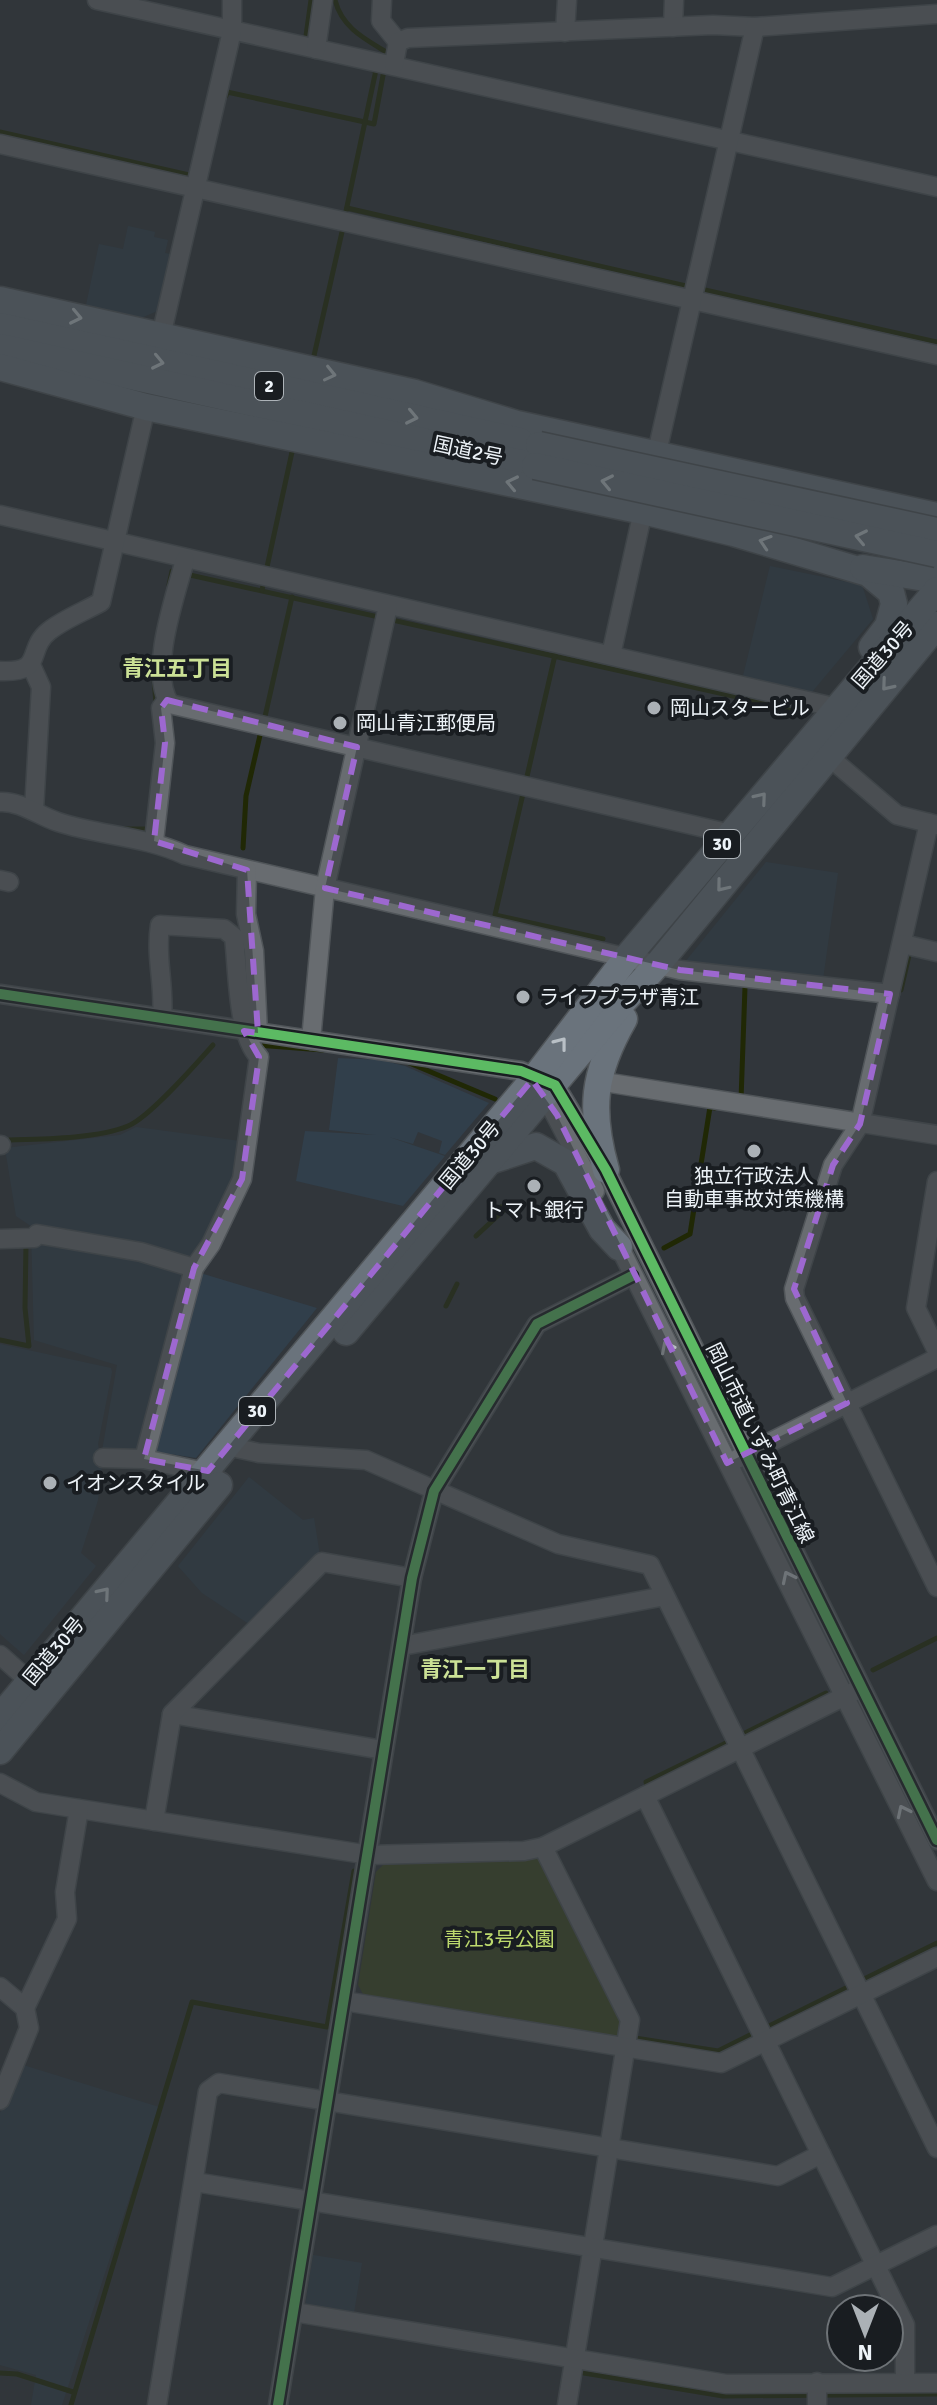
<svg xmlns="http://www.w3.org/2000/svg" width="937" height="2405" viewBox="0 0 937 2405" font-family="Signika,'Noto Sans JP',sans-serif">
  <rect width="100%" height="100%" fill="#31363b"/>
  <!-- built -->
  <g fill="#313f4b">
    <path d="M128,226L155,232L154,237L168,240L165,253L174,255L162,309L136,320L85,310L99,244L123,249Z"/>
    <path d="M770,566L862,585L873,619L812,692L743,676Z"/>
    <path d="M766,862L838,873L823,979L685,962Z"/>
    <path d="M338,1058L381,1060L405,1066L489,1103L445,1155L439,1153L442,1141L418,1132L413,1144L389,1137L445,1156L403,1206L296,1181L305,1131L376,1135L329,1130Z"/>
    <path d="M136,1127L240,1141L234,1185L197,1272L317,1308L196,1458L138,1449L102,1451L117,1365L34,1340L31,1226L16,1216L5,1148L120,1135Z"/>
    <path d="M0,1344L111,1368L112,1372L98,1444L102,1466L98,1500L81,1553L96,1566L24,1655L0,1634Z"/>
    <path d="M249,1477L303,1520L314,1518L320,1556L249,1624L202,1593L178,1566Z"/>
    <path d="M23,2065L159,2107L62,2405H31L36,2375L0,2365V2113Z"/>
    <path d="M313,2255L362,2263L354,2313L305,2306Z"/>
  </g>
  <!-- green -->
  <path fill="#3d4722" d="M541,1858L625,2020L624,2032L617,2038L363,1994L358,1985L376,1872L383,1865Z"/>
  <g fill="none" stroke-linecap="round" stroke-linejoin="round">
    <!-- stream -->
    <g stroke="#202805" stroke-width="5">
      <path d="M335,0C342,28 365,39 388,53"/>
      <path d="M305,43L311,0"/>
      <path d="M226,96L227,92L374,124L384,70"/>
      <path d="M0,132L189,175"/>
      <path d="M347,208L686,286"/>
      <path d="M346,211L376,70H373"/>
      <path d="M705,290L937,342"/>
      <path d="M313,360L342,232"/>
      <path d="M169,585L172,571L796,710"/>
      <path d="M262,590L292,452"/>
      <path d="M555,655L495,915L603,939"/>
      <path d="M154,678L156,704"/>
      <path d="M264,721L292,597"/>
      <path d="M124,829H149"/>
      <path d="M243,848L246,796L261,731"/>
      <path d="M898,990H901L910,951"/>
      <path d="M257,1045L323,1050"/>
      <path d="M407,1062L495,1099"/>
      <path d="M741,1100L745,987"/>
      <path d="M5,1140C39,1139 97,1139 128,1126C150,1117 196,1064 213,1045"/>
      <path d="M476,1236L504,1210L501,1207"/>
      <path d="M664,1248L690,1234L710,1107L715,1108"/>
      <path d="M446,1306L457,1284"/>
      <path d="M0,1340L29,1346L25,1308L26,1244"/>
      <path d="M873,1670L937,1638"/>
      <path d="M739,1736L826,1693"/>
      <path d="M649,1790L646,1782L730,1741"/>
      <path d="M765,2028L937,1943"/>
      <path d="M635,2038L718,2051L756,2032"/>
      <path d="M578,2372L723,2396L937,2394"/>
      <path d="M0,2373L17,2374L73,2392"/>
      <path d="M71,2405L192,2002L327,2027L354,1871"/>
    </g>
    <defs>
      <g id="minor">
        <path d="M97,0L937,187"/>
        <path d="M382,0L381,21L398,42"/>
        <path d="M673,27L674,0"/>
        <path d="M565,32L567,0"/>
        <path d="M316,49L323,0"/>
        <path d="M394,64L398,42L408,38L713,25L755,27L937,14"/>
        <path d="M0,144L937,355"/>
        <path d="M161,336L232,31V0"/>
        <path d="M654,465L755,27"/>
        <path d="M0,515L838,708"/>
        <path d="M185,560C175,597 148,672 170,704L731,834"/>
        <path d="M611,655L645,502"/>
        <path d="M31,665L41,687L34,810"/>
        <path d="M0,671C46,673 25,650 49,631C64,619 85,611 101,602L146,407"/>
        <path d="M828,756L897,815L937,825"/>
        <path d="M0,802C21,801 39,816 58,822C101,836 144,836 185,855L680,970L890,994"/>
        <path d="M929,823L860,1124L833,1165L794,1289L795,1298L937,1587"/>
        <path d="M154,841L165,743L161,708L167,700"/>
        <path d="M247,870L246,914L254,951L258,1033"/>
        <path d="M0,880L9,882"/>
        <path d="M903,944L937,952"/>
        <path d="M0,994L521,1071L555,1085L606,1170L937,1840"/>
        <path d="M162,1018C165,986 155,957 160,925L224,929L234,937C238,970 237,1035 259,1057L242,1179L211,1244L194,1268L144,1459L214,1474"/>
        <path d="M311,1040L325,888L388,606"/>
        <path d="M598,1081L937,1135"/>
        <path d="M540,1086L595,1191"/>
        <path d="M0,1145H1"/>
        <path d="M937,1181L916,1308L937,1351"/>
        <path d="M614,1236L937,1881"/>
        <path d="M0,1239L34,1238L37,1234L141,1252L194,1268"/>
        <path d="M227,1446L259,1453L366,1460L558,1544L650,1565L937,2148"/>
        <path d="M103,1458L144,1459"/>
        <path d="M737,1459L937,1358"/>
        <path d="M402,1646L665,1596"/>
        <path d="M0,1655L38,1689"/>
        <path d="M172,1714L383,1750"/>
        <path d="M0,1783L36,1802L369,1855L524,1851L543,1847L861,1688"/>
        <path d="M645,1796L905,2325V2382"/>
        <path d="M154,1821L172,1714L322,1562L412,1578"/>
        <path d="M543,1847L630,2020L567,2405"/>
        <path d="M0,1987L25,2008L29,2028L0,2100"/>
        <path d="M344,2001L721,2063L937,1957"/>
        <path d="M25,2008L67,1919L65,1892L79,1809"/>
        <path d="M195,2182L832,2287L937,2235"/>
        <path d="M294,2312L726,2384L937,2383"/>
        <path d="M817,2382V2405"/>
        <path d="M157,2405L208,2091L219,2083L778,2176L821,2154"/>
        <path d="M278,2405L412,1578L434,1491L537,1324L632,1276"/>
      </g>
      <g id="highway">
        <path d="M0,300L415,393L517,424L937,516"/>
        <path d="M0,326L520,441"/>
        <path d="M0,347L535,466"/>
        <path d="M0,367L146,407L643,511L734,533L868,573L891,592L894,604L888,626L872,647"/>
        <path d="M863,568L937,580"/>
        <path d="M493,1160L536,1146L566,1163L602,1229L619,1247"/>
        <path d="M606,1170C589,1110 593,1073 624,1019"/>
        <path d="M346,1332L621,1004L658,964L937,625"/>
        <path d="M0,1717L536,1076L628,956L937,590"/>
        <path d="M0,1751L219,1485"/>
      </g>
    </defs>
    <!-- minor casing -->
    <use href="#minor" stroke="#505559" stroke-width="21"/>
    <!-- highway casing -->
    <use href="#highway" stroke="#505559" stroke-width="29"/>
    <!-- minor -->
    <use href="#minor" stroke="#686c70" stroke-width="18"/>
    <!-- highway -->
    <use href="#highway" stroke="#6a737c" stroke-width="26"/>
    <defs>
      <g id="highway-bridge">
        <path d="M539,445L937,531"/>
        <path d="M535,466L937,554"/>
      </g>
    </defs>
    <!-- highway-bridge casing -->
    <use href="#highway-bridge" stroke="#505559" stroke-width="29" stroke-linecap="butt"/>
    <!-- highway-bridge -->
    <use href="#highway-bridge" stroke="#6a737c" stroke-width="26"/>
    <defs>
      <g id="cycleway">
        <path d="M0,994L521,1071L555,1085L606,1170L937,1840"/>
        <path d="M278,2405L412,1578L434,1491L537,1324L632,1276"/>
      </g>
    </defs>
    <!-- cycleway casing -->
    <use href="#cycleway" stroke="#191d21" stroke-width="15"/>
    <!-- cycleway -->
    <use href="#cycleway" stroke="#5cba63" stroke-width="10"/>
  </g>
  <!-- one-way arrows -->
  <defs><path id="oneway-chevron" d="M-2-3.5L2.5 0L-2 3.5" fill="none" stroke-width="1.6" stroke-linecap="round" stroke-linejoin="round" transform="scale(2)"/></defs>
  <g stroke="#b9c0c6">
    <use href="#oneway-chevron" transform="translate(76 317) rotate(12)"/>
    <use href="#oneway-chevron" transform="translate(158 362) rotate(12)"/>
    <use href="#oneway-chevron" transform="translate(330 374) rotate(13)"/>
    <use href="#oneway-chevron" transform="translate(412 417) rotate(12)"/>
    <use href="#oneway-chevron" transform="translate(607 482) rotate(-168)"/>
    <use href="#oneway-chevron" transform="translate(512 483) rotate(-168)"/>
    <use href="#oneway-chevron" transform="translate(861 537) rotate(-168)"/>
    <use href="#oneway-chevron" transform="translate(765 542) rotate(-162)"/>
    <use href="#oneway-chevron" transform="translate(887 685) rotate(130)"/>
    <use href="#oneway-chevron" transform="translate(761 798) rotate(-50)"/>
    <use href="#oneway-chevron" transform="translate(722 886) rotate(129)"/>
    <use href="#oneway-chevron" transform="translate(561 1043) rotate(-52)"/>
    <use href="#oneway-chevron" transform="translate(104 1593) rotate(-50)"/>
  </g>
  <g stroke="#b8bdc2">
    <use href="#oneway-chevron" transform="translate(667 1347) rotate(-117)"/>
    <use href="#oneway-chevron" transform="translate(788 1577) rotate(-116)"/>
    <use href="#oneway-chevron" transform="translate(903 1811) rotate(-116)"/>
  </g>
  <!-- marked area -->
  <path d="M0 0H937V2405H0ZM167,700L357,747L325,888L680,970L890,994L860,1124L833,1165L794,1289L847,1403L727,1463L557,1115L532,1080L208,1471L144,1459L194,1268L242,1179L259,1057L244,1031L258,1033L247,870L154,841L165,743L161,708Z" fill="#31363b" fill-opacity=".55" fill-rule="evenodd"/>
  <path fill="none" stroke="#9d68d0" stroke-width="6" stroke-dasharray="16 10" stroke-linejoin="round" d="M167,700L357,747L325,888L680,970L890,994L860,1124L833,1165L794,1289L847,1403L727,1463L557,1115L532,1080L208,1471L144,1459L194,1268L242,1179L259,1057L244,1031L258,1033L247,870L154,841L165,743L161,708Z"/>
  <!-- markers -->
  <g fill="#abb1b6" stroke="#191d21" stroke-width="3">
    <circle cx="654" cy="708" r="8"/>
    <circle cx="340" cy="723" r="8"/>
    <circle cx="523" cy="997" r="8"/>
    <circle cx="754" cy="1151" r="8"/>
    <circle cx="534" cy="1186" r="8"/>
    <circle cx="50" cy="1483" r="8"/>
  </g>
  <g text-anchor="middle" dominant-baseline="central" stroke-width="8" stroke-linejoin="round" paint-order="stroke">
    <!-- shield labels -->
    <g fill="#191d21" stroke="#adb3b8" stroke-width="2">
      <rect x="255" y="372" width="28" height="28" rx="6"/>
      <rect x="704" y="830" width="36" height="28" rx="6"/>
      <rect x="239" y="1397" width="36" height="28" rx="6"/>
    </g>
    <g font-size="18" font-weight="bold" fill="#edf3f8">
      <text x="269" y="386">2</text>
      <text x="722" y="844">30</text>
      <text x="257" y="1411">30</text>
    </g>
    <!-- street labels -->
    <g font-size="20" fill="#edf3f8" stroke="#191d21">
      <text transform="translate(468 451) rotate(12)">国道2号</text>
      <text transform="translate(883 655) rotate(-49)">国道30号</text>
      <text transform="translate(470 1155) rotate(-50)">国道30号</text>
      <text transform="translate(760 1443) rotate(64)">岡山市道いずみ町青江線</text>
      <text transform="translate(54 1651) rotate(-50)">国道30号</text>
    </g>
    <!-- poi labels -->
    <g font-size="20" fill="#edf3f8" stroke="#191d21" text-anchor="start">
      <text x="670" y="708">岡山スタービル</text>
      <text x="356" y="723">岡山青江郵便局</text>
      <text x="539" y="997">ライフプラザ青江</text>
      <text x="754" y="1176" text-anchor="middle">独立行政法人<tspan x="754" dy="23">自動車事故対策機構</tspan></text>
      <text x="534" y="1210" text-anchor="middle">トマト銀行</text>
      <text x="66" y="1483">イオンスタイル</text>
    </g>
    <!-- park labels -->
    <g font-size="20" fill="#bdd96d" stroke="#191d21">
      <text x="499" y="1939">青江3号公園</text>
    </g>
    <!-- neighbourhood labels -->
    <g font-size="22" font-weight="bold" fill="#cbe196" stroke="#191d21">
      <text x="177" y="668">青江五丁目</text>
      <text x="475" y="1669">青江一丁目</text>
    </g>
  </g>
  <!-- north arrow -->
  <g transform="translate(865 2333) rotate(180)"><circle r="38" fill="#191d21" stroke="#6e7377" stroke-width="2"/>
  <path d="M0-6L14 30L0 20L-14 30Z" fill="#abb1b6"/>
  <text y="-12" font-size="22" font-weight="bold" text-anchor="middle" fill="#edf3f8">N</text>
  </g>
</svg>
